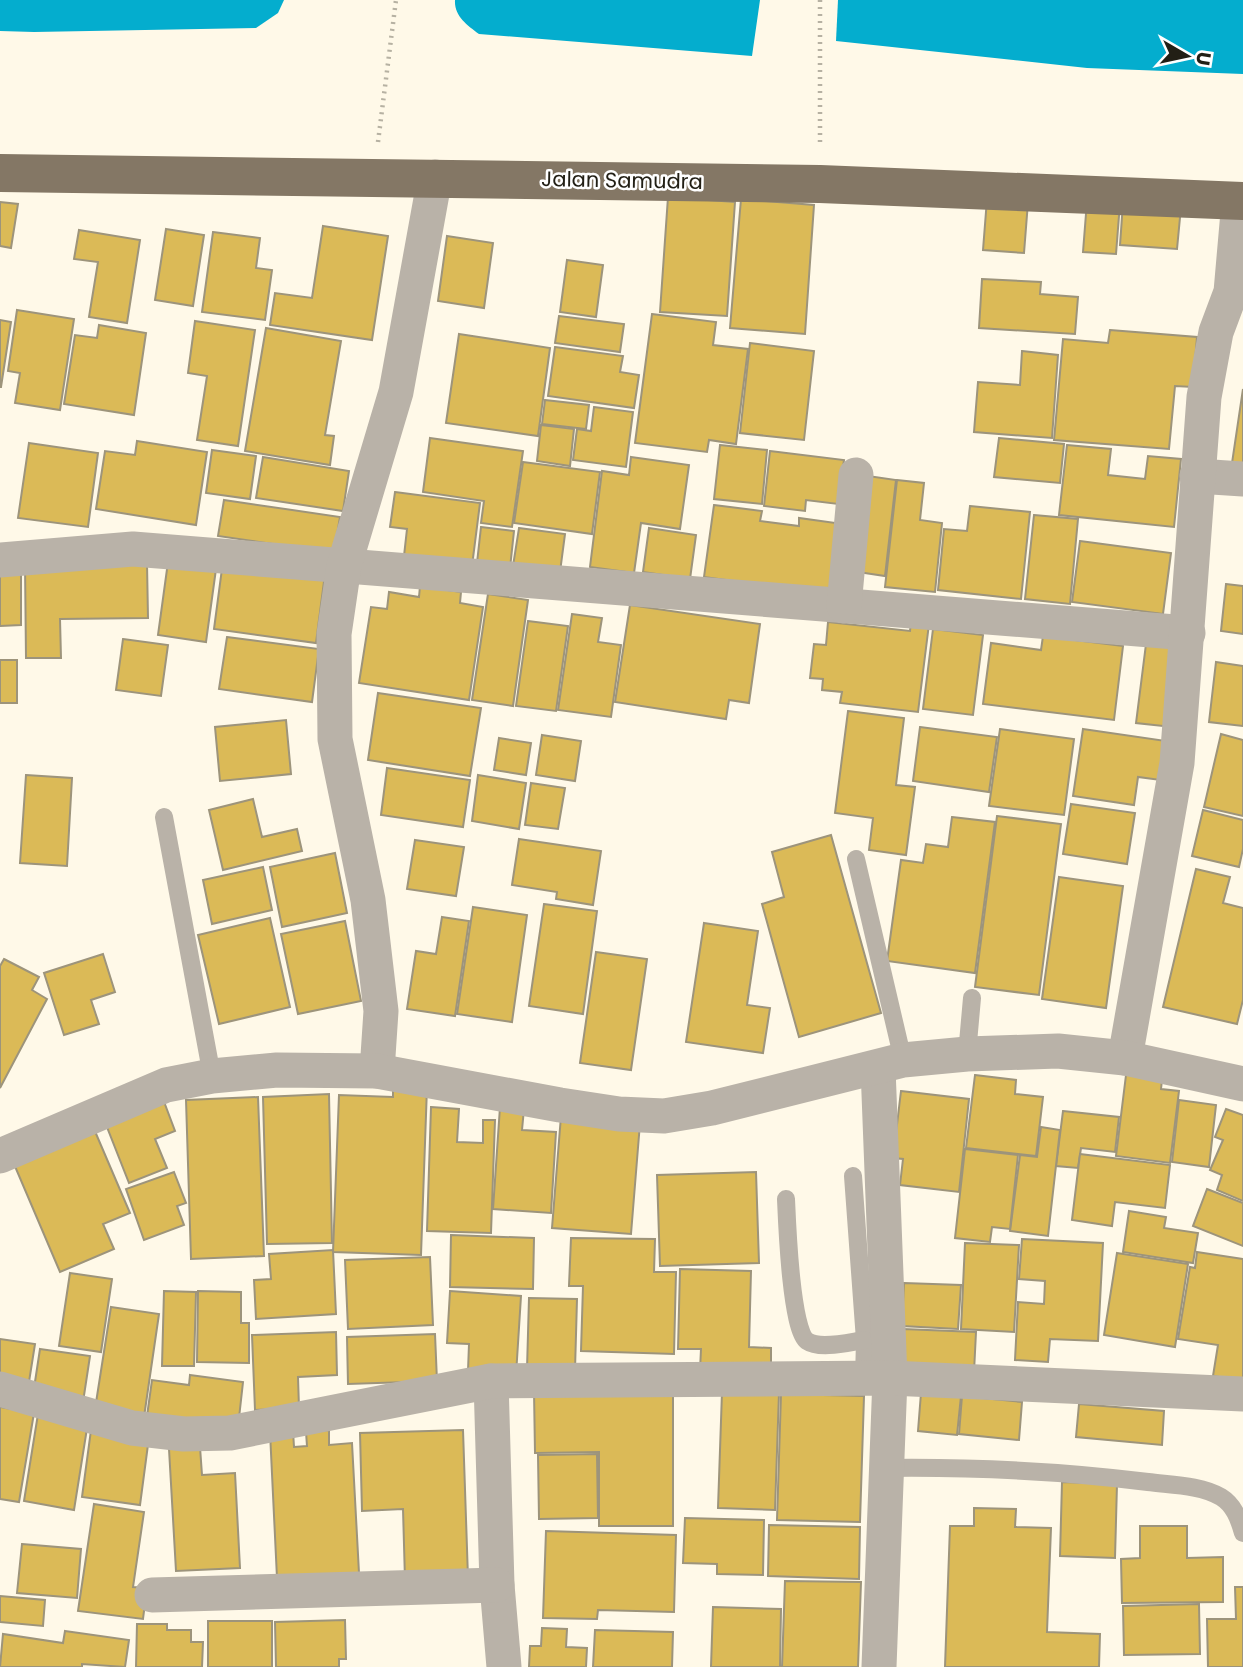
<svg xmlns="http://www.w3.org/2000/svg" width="1243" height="1667" viewBox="0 0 1243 1667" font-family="Poppins,sans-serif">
  <rect width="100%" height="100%" fill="#fff9e8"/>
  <!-- water -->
  <g fill="#04adce">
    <path d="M0,0H284L278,13L256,28L34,32L0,31Z"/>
    <path d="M455,0H760L752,56L479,34C467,25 454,16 455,0Z"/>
    <path d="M838,0H1243V74L1087,68L836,41Z"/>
  </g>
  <!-- building -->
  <g fill="#dbba57" stroke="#9d947b" stroke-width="2">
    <path d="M668,197L735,202L727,316L660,312Z"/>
    <path d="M741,199L814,205L805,334L730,328Z"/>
    <path d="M987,199L1028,202L1024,253L983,250Z"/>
    <path d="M1087,201L1120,203L1116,254L1083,252Z"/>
    <path d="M0,202L18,204L11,248L0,246Z"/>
    <path d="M1123,203L1181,207L1177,249L1120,245Z"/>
    <path d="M323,226L388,236L372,340L270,325L275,293L312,298Z"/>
    <path d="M166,229L204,235L193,306L155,300Z"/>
    <path d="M79,230L140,240L127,323L89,317L98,262L74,259Z"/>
    <path d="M213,232L260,238L256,268L272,270L265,320L202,312Z"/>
    <path d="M447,236L493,243L484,308L438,301Z"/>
    <path d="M567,260L603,265L596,317L560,312Z"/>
    <path d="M982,279L1041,282L1040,294L1078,297L1075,334L979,328Z"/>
    <path d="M17,310L74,319L60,410L15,403L20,373L8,371Z"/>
    <path d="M652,314L716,322L713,345L748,349L736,444L709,440L707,452L635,443Z"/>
    <path d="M559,316L624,324L620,352L555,343Z"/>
    <path d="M0,320L11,322L1,387H0Z"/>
    <path d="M195,321L255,330L238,446L197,440L207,376L188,373Z"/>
    <path d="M99,325L146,333L134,415L64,404L75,335L97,338Z"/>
    <path d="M266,328L341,341L325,435L334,436L330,465L245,451Z"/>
    <path d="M1110,330L1197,337L1193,387L1175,386L1169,449L1054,440L1063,339L1108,343Z"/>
    <path d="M459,334L550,348L538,436L446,423Z"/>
    <path d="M750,343L814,351L804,440L740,433Z"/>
    <path d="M555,347L623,356L620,372L639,375L634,408L548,396Z"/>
    <path d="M1022,351L1058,355L1052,438L974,432L978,382L1020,385Z"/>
    <path d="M1243,389V464L1232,463Z"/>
    <path d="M545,400L589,405L586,429L542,424Z"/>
    <path d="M594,407L633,412L626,467L573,460L577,429L591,431Z"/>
    <path d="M541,425L574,429L570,466L537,461Z"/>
    <path d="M430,438L523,451L512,527L481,523L484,501L423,492Z"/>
    <path d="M999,438L1064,444L1060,483L994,477Z"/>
    <path d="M137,441L207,452L196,525L96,509L105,451L135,455Z"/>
    <path d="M29,443L98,453L88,527L18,518Z"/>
    <path d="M720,445L767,450L762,504L714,499Z"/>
    <path d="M1067,445L1111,449L1108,475L1145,479L1148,456L1181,459L1174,527L1059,515Z"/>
    <path d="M212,450L256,456L250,499L206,493Z"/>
    <path d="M770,451L844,460L838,504L806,500L805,511L764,506Z"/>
    <path d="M263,457L349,471L343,511L256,498Z"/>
    <path d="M631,457L689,465L680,529L641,523L634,573L590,567L602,471L629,475Z"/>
    <path d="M523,462L600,472L592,534L514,523Z"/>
    <path d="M861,475L896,480L885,576L851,571Z"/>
    <path d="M897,480L924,483L920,520L942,523L935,592L885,587Z"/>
    <path d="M395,492L480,503L472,566L404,556L407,529L390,527Z"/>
    <path d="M224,500L340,517L334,553L218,536Z"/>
    <path d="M714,505L762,511L760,521L799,526V518L843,524L842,596L704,577Z"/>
    <path d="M970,506L1030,512L1021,599L938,590L944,529L967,531Z"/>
    <path d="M1034,515L1078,519L1070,604L1025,599Z"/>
    <path d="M481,527L514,531L510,568L477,563Z"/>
    <path d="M519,528L565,534L560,572L513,566Z"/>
    <path d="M649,528L696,535L690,579L643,572Z"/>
    <path d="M1080,541L1171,553L1163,614L1072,602Z"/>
    <path d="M223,561L325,574L316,643L214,629Z"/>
    <path d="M168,562L216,569L206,642L158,635Z"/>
    <path d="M147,563L148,618L60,619L61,658H26L25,564Z"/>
    <path d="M0,567H21V625L0,626Z"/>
    <path d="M1226,584L1243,586V634L1221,631Z"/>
    <path d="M420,586L461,592L460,603L483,607L469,700L359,683L371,607L387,609L389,592L419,597Z"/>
    <path d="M488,594L528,600L513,706L472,700Z"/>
    <path d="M630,605L760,624L749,703L729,700L726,719L615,702Z"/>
    <path d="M572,614L602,618L598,642L621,645L611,717L558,710Z"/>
    <path d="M528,621L568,626L556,711L516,706Z"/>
    <path d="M828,622L910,631L911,622L929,624L918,712L840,703L842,692L822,690L823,679L810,678L814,644L826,645Z"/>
    <path d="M933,629L983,635L973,715L923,709Z"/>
    <path d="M1043,636L1123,646L1114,720L983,704L991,643L1041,650Z"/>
    <path d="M227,637L319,649L312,702L219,689Z"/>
    <path d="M123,639L168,645L161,696L116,690Z"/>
    <path d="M1146,644L1182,648L1172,727L1136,723Z"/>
    <rect x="0" y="660" width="17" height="43"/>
    <path d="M1216,662L1243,666V726L1209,722Z"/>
    <path d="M378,693L481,708L470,776L368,760Z"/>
    <path d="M848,711L904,718L896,785L915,787L906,855L869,850L873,818L835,813Z"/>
    <path d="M286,720L291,774L220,781L215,727Z"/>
    <path d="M920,727L997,737L989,792L913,781Z"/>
    <path d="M1000,729L1074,739L1064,815L989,806Z"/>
    <path d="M1083,729L1166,741L1160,780L1138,777L1134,805L1073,796Z"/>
    <path d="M1221,734L1243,740V816L1204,807Z"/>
    <path d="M542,735L581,741L575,781L536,775Z"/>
    <path d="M499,738L531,743L526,775L494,770Z"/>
    <path d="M387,768L470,780L463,827L381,815Z"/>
    <path d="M26,775L72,778L67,866L20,863Z"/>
    <path d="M478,775L526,783L519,829L472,821Z"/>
    <path d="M531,783L565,788L558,829L525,825Z"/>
    <path d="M253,799L262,837L297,829L302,851L223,870L209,810Z"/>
    <path d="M1071,804L1135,813L1127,864L1063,854Z"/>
    <path d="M1203,810L1243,820V849L1239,867L1192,856Z"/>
    <path d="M997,816L1061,824L1039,995L975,987Z"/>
    <path d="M952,817L995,822L975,973L887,961L901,860L923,863L926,844L948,847Z"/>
    <path d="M831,835L881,1013L799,1037L762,904L784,897L772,852Z"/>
    <path d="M519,839L601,851L593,905L556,899L557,892L512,885Z"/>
    <path d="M415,840L464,847L456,896L407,889Z"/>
    <path d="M335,853L347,913L282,927L270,867Z"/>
    <path d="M263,867L272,910L212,924L203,880Z"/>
    <path d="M1196,869L1230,877L1223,903L1243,908V1000L1237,1024L1163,1007Z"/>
    <path d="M1059,877L1123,886L1106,1008L1042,999Z"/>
    <path d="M544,904L597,911L583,1014L529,1006Z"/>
    <path d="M473,907L527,915L512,1022L457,1014Z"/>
    <path d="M442,917L469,921L455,1016L407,1009L416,951L436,954Z"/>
    <path d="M270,918L290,1007L219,1024L198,935Z"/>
    <path d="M345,921L361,1001L298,1014L281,934Z"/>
    <path d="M704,923L758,931L747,1005L770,1008L763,1053L686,1042Z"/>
    <path d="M596,952L647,959L631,1070L580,1063Z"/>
    <path d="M103,954L115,992L91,1000L99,1024L64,1035L44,973Z"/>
    <path d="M4,959L39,977L32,990L47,999L0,1088V966Z"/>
    <path d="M1127,1067L1163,1071L1161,1089L1179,1091L1170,1163L1116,1156Z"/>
    <path d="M975,1075L1016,1080L1015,1094L1043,1097L1036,1156L966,1148Z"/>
    <path d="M393,1086L427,1087L421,1255L333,1252L339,1095L393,1097Z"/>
    <path d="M901,1091L969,1099L959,1192L900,1185L903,1159L893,1158Z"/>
    <path d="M329,1094L332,1243L267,1244L263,1097Z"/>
    <path d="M258,1097L264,1256L191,1259L186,1100Z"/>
    <path d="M163,1099L175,1131L155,1139L167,1168L129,1183L105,1122Z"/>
    <path d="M1179,1100L1216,1105L1209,1167L1172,1162Z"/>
    <path d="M431,1107L459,1109L457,1142L483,1143V1120H495L491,1233L427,1231Z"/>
    <path d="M500,1107L524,1109L522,1130L556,1132L551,1213L493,1209Z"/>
    <path d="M1226,1109L1243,1115V1201L1217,1190L1222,1175L1210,1170L1223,1140L1215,1137Z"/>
    <path d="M1063,1111L1119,1117L1115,1152L1081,1148L1078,1168L1056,1166Z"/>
    <path d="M561,1116L640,1123L631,1234L552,1228Z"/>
    <path d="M91,1122L130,1213L103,1224L114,1249L60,1272L11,1157Z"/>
    <path d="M1041,1127L1060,1130L1048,1236L1010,1231L1020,1155L1037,1157Z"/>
    <path d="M965,1149L1018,1155L1010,1229L992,1227L990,1242L955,1238Z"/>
    <path d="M1080,1154L1170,1165L1165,1208L1115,1202L1112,1226L1072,1220Z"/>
    <path d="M174,1172L186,1203L177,1206L184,1225L144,1240L126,1189Z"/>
    <path d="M756,1172L759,1263L660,1266L657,1175Z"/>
    <path d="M1207,1189L1243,1203V1246L1193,1226Z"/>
    <path d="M1129,1211L1166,1217L1164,1228L1198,1233L1193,1263L1123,1252Z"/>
    <path d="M451,1235L534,1238L533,1289L450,1287Z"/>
    <path d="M571,1238L655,1239L654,1272H676L674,1354L581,1351L583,1286H569Z"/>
    <path d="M1022,1239L1103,1243L1098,1341L1050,1339L1048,1362L1015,1360L1018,1302L1044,1304L1045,1281L1019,1279Z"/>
    <path d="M965,1243L1019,1245L1014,1332L961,1329Z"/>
    <path d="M333,1250L336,1314L256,1319L254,1280L271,1279L269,1254Z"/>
    <path d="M1197,1252L1243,1259V1381L1213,1376L1218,1345L1178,1339L1190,1267L1195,1268Z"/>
    <path d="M1117,1253L1188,1264L1175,1347L1104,1335Z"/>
    <path d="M430,1257L433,1325L348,1329L345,1260Z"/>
    <path d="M680,1269L751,1271L749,1347L771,1348V1373L700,1370L701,1349H678Z"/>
    <path d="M70,1273L112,1279L101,1352L59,1346Z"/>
    <path d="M904,1283L961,1285L958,1329L902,1326Z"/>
    <path d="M164,1291L196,1292L194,1366H162Z"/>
    <path d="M198,1291L241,1292V1323H249V1363L197,1362Z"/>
    <path d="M450,1291L521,1296L516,1375L468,1371L469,1344L447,1343Z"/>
    <path d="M529,1298L577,1299L575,1370L527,1369Z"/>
    <path d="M111,1307L159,1314L144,1417L95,1409Z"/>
    <path d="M903,1329L976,1332L974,1372L902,1368Z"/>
    <path d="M336,1332L337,1375L298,1377L299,1408L255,1410L252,1335Z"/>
    <path d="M435,1334L437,1381L348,1384L347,1337Z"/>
    <path d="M0,1339L35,1344L29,1382L0,1378Z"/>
    <path d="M40,1349L90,1356L83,1402L33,1395Z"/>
    <path d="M190,1375L243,1382L238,1427L147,1416L152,1380L189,1385Z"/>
    <path d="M673,1390V1526H599V1452L535,1453L534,1391Z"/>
    <path d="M722,1392L779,1393L775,1510L718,1508Z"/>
    <path d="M921,1393L961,1396L957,1435L918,1431Z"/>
    <path d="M781,1394L864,1396L860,1522L777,1520Z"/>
    <path d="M962,1396L1022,1402L1019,1440L959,1434Z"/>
    <path d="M1079,1404L1164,1411L1162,1445L1076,1437Z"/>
    <path d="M0,1407L34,1413L19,1502L0,1499Z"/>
    <path d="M38,1414L88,1422L74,1510L24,1501Z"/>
    <path d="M91,1430L149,1437L140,1505L82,1497Z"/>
    <path d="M329,1430V1445L352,1443L359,1573L277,1578L270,1432L293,1431L294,1447L307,1446L306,1432Z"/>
    <path d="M463,1430L468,1578L405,1580L403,1509L362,1511L360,1433Z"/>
    <path d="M200,1447L202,1475L235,1473L240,1568L176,1571L169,1449Z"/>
    <path d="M597,1454L598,1518L539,1519L538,1455Z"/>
    <path d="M1062,1482L1117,1484L1115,1558L1060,1556Z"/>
    <path d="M94,1504L144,1512L133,1587L147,1588L143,1619L78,1611Z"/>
    <path d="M974,1508L1016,1509L1015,1527L1051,1528L1047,1632L1100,1634L1099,1667H945L950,1526H974Z"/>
    <path d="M685,1518L764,1520L763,1575L717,1574V1564L683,1563Z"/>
    <path d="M769,1525L860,1527L859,1579L768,1576Z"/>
    <path d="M1140,1526H1187V1558L1223,1557V1602L1122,1603L1121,1559L1140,1558Z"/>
    <path d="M546,1531L676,1535L674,1612L598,1610L597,1619L543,1618Z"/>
    <path d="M22,1544L81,1549L77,1598L17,1593Z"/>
    <path d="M785,1581L861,1582L858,1667H782Z"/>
    <path d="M1235,1587H1243V1667H1208L1207,1619H1236Z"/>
    <path d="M0,1596L45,1600L43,1626L0,1622Z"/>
    <path d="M1199,1604L1200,1654L1124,1655L1123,1606Z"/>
    <path d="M713,1607L781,1609L780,1667H711Z"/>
    <path d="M345,1620L346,1659H339V1667H276L275,1622Z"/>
    <rect x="208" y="1621" width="64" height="46"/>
    <path d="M137,1624H167V1630H191V1642H203L202,1667H136Z"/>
    <path d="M542,1628L567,1629L566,1647L587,1648L586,1667H529L530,1646H541Z"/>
    <path d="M595,1630L673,1632L672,1667H593Z"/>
    <path d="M65,1631L129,1640L125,1667L82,1664V1667H0L3,1634L63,1643Z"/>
  </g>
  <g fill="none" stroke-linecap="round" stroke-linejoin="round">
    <!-- path -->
    <g stroke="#b6b1a2" stroke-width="4.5" stroke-dasharray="2 5" stroke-linecap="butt">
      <path d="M820,0V146"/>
      <path d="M378,142L396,0"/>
    </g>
    <!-- service -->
    <g stroke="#b9b2a8" stroke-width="18">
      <path d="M164,817L212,1076"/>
      <path d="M856,859L903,1060"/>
      <path d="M967,1054L972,998"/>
      <path d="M853,1176L865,1340L864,1379"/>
      <path d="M786,1199C787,1222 791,1330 807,1341C820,1350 850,1342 865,1340"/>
      <path d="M886,1468C974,1467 1061,1471 1148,1482C1171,1485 1201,1485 1221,1497C1234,1505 1239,1519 1243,1533"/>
    </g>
    <!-- minor -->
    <g stroke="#b9b2a8" stroke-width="35">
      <path d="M1197,476L1243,479"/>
      <path d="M0,560L133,549L1188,633"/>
      <path d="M844,606L856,475"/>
      <path d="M1125,1058L1177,763L1204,397L1216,332L1231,292L1239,201"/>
      <path d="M878,1068L890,1378L879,1667"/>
      <path d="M377,1071L381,1011L368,900L335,739L334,634L344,566L396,392L435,177"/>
      <path d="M0,1156L166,1085L212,1076L277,1070L377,1071L560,1105L619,1114L664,1116L712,1108L903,1060L967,1054L1058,1051L1125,1058L1243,1084"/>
      <path d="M491,1381L497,1585L504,1667"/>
      <path d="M0,1389L132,1428L184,1434L230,1433L491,1381L890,1378L1243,1394"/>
      <path d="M152,1595L497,1585"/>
    </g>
    <!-- primary -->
    <path stroke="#847765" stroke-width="38" d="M0,173L820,184L1243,201"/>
  </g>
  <g text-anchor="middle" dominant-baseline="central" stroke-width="5" stroke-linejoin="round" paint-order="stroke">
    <!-- street labels -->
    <g font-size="21" fill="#221f15" stroke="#fff">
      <text transform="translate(622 180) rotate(1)">Jalan Samudra</text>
    </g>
  </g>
  <!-- north arrow -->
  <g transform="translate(1187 56) rotate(99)" stroke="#ffffff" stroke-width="5" paint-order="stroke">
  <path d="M0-5L12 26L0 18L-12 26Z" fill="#221f15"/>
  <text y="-10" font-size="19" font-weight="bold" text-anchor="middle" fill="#221f15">U</text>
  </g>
</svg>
